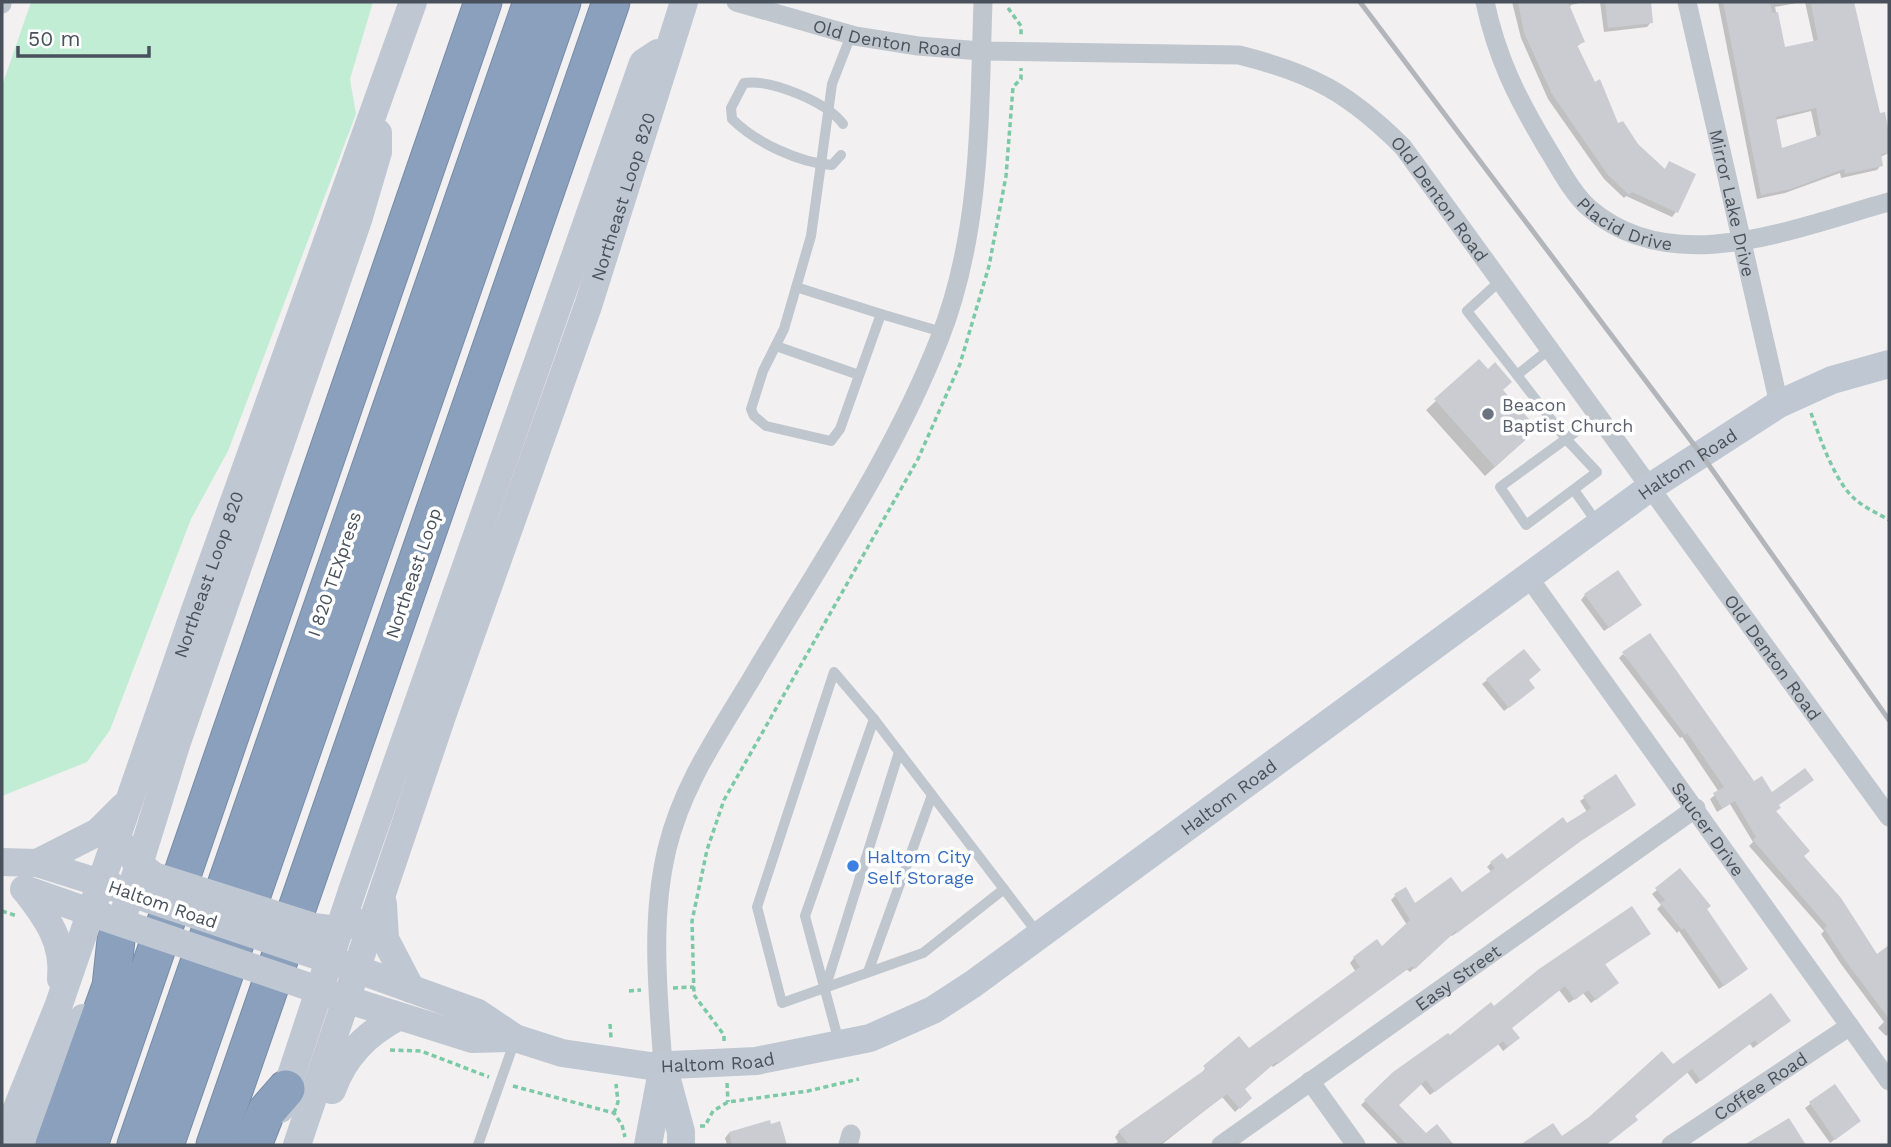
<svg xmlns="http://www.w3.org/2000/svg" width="1891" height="1147" viewBox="0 0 1891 1147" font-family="'Work Sans',sans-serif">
  <rect width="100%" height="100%" fill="#f2f0f0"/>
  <!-- green -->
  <path fill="#c1edd4" d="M31,2H373L350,79L356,114L228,451L191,519L110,730L87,762L2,796V86Z"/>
  <!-- shadow -->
  <g fill="#0003" fill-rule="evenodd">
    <path d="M1512,2H1584L1571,5L1569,9L1583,42L1576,47L1617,125L1664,170L1669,164L1676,212L1672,217L1626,196L1624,198L1604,179L1548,99L1521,38Z"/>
    <path d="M1600,2H1649L1651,22L1647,27L1604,32Z"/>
    <path d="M1718,2H1802L1775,7L1784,49L1814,43L1805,2H1852L1878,115L1884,114L1889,144V153L1880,157L1881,165L1877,170L1841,178L1840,173L1785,193L1757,199ZM1811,111L1817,138L1781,150L1775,120Z"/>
    <path d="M1501,390L1526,439L1485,476L1426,410L1436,401Z"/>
    <path d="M1585,595L1635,609L1604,631L1581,600Z"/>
    <path d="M1623,654L1777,805L1779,808L1775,812L1802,857L1876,956L1885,950L1889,956V1034L1886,1036L1878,1028L1884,1022L1841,964L1821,934L1824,931L1749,846L1753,842L1730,804L1717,812L1710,799L1719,792L1682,737L1680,738L1619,658Z"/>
    <path d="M1487,680L1528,692L1504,711L1482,684Z"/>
    <path d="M1615,777L1574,845L1452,936L1450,934L1410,972L1406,969L1273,1067L1271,1065L1243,1089L1250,1098L1235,1112L1222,1097L1161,1145H1112L1118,1142L1115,1137L1119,1132L1202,1074L1205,1068L1249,1051L1356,972L1350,963L1354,958L1382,949L1407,925L1391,900L1395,896L1415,905L1462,895L1492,873L1487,867L1491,863L1506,861L1587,812L1580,801Z"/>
    <path d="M1657,890L1705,909L1742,973L1719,989L1679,931L1677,933L1657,909L1661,905L1652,894Z"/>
    <path d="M1644,938L1604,965L1612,987L1591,1003L1583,993L1569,1003L1559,990L1510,1029L1513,1043L1503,1051L1498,1044L1430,1095L1420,1083L1397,1105L1426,1135L1437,1126L1451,1145H1399L1361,1105L1394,1073L1493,1008Z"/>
    <path d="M1784,1025L1753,1048L1750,1044L1696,1084L1687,1072L1633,1116L1632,1124L1605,1145H1523L1552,1125L1561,1138L1672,1066Z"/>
    <path d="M1834,1086L1854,1125L1830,1143L1805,1108Z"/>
    <path d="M779,1124L785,1145H727L725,1138L729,1133Z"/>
  </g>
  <!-- building -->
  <g fill="#caccd2" fill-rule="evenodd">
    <path d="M1518,2H1568L1585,42L1577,45L1595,82L1600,79L1618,123L1623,121L1638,144L1665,169L1669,161L1696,174L1678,213L1632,192L1629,195L1608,175L1552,94L1524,33Z"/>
    <path d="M1605,2H1651L1653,23L1608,28Z"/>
    <path d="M1723,2H1770L1772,13L1778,12L1785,47L1818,40L1811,4L1854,2L1880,113L1885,112L1889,134V153L1881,154L1883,166L1845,174L1844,169L1791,189L1761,195ZM1816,108L1821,135L1782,148L1776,117Z"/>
    <path d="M1479,359L1488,369L1495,362L1512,382L1503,390L1538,429L1495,467L1434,399Z"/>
    <path d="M1618,570L1642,605L1609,628L1584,594Z"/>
    <path d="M1650,633L1754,781L1762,776L1772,792L1805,768L1814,780L1779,805L1781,808L1776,811L1810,851L1804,856L1841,898L1877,954L1889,945V1019L1845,960L1824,928L1827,926L1753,840L1756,837L1735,801L1722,808L1713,793L1724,787L1687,733L1685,735L1622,652Z"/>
    <path d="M1524,649L1541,670L1529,680L1535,688L1509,708L1486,679Z"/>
    <path d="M1616,774L1636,805L1581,841L1457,933L1456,931L1415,969L1412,966L1278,1064L1276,1062L1245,1089L1252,1098L1240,1109L1227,1094L1159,1145H1129L1118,1131L1206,1069L1203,1066L1239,1036L1249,1048L1360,967L1353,957L1377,939L1382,946L1410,920L1394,894L1406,887L1415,903L1451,877L1462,892L1495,868L1490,862L1502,853L1507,859L1563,817L1567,823L1591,808L1583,796Z"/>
    <path d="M1680,868L1711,906L1707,909L1748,969L1724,986L1684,928L1682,930L1660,903L1665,900L1655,888Z"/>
    <path d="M1632,906L1651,934L1605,964L1619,983L1596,1000L1588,990L1575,1000L1565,986L1512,1028L1520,1038L1508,1047L1503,1041L1435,1092L1426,1080L1399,1105L1426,1133L1437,1124L1454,1145H1407L1364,1100L1393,1072L1448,1033L1450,1035L1491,1002L1494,1006L1539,969Z"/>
    <path d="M1771,993L1791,1021L1758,1044L1755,1040L1701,1081L1692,1069L1635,1116L1638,1120L1606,1145H1520L1553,1123L1562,1136L1589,1117L1662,1051L1673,1064Z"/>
    <path d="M1835,1084L1861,1121L1835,1140L1809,1102Z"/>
    <path d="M1789,1118L1806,1145H1744Z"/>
    <path d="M770,1120L771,1124L780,1121L787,1145H732L729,1132Z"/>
  </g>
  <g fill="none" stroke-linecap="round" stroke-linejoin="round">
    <defs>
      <g id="highway">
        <path d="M54,1145L111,986L116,940"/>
        <path d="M89,1145L483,2"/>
        <path d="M136,1145L532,2"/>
        <path d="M165,1145L562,2"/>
        <path d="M215,1145L611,2"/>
        <path d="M253,1145L266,1112L286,1089"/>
      </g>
    </defs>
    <!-- highway casing -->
    <use href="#highway" stroke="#768ba8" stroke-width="39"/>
    <!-- path -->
    <g stroke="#7bc9a6" stroke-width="3.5" stroke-dasharray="5 3.5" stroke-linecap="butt">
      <path d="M1008,8L1021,26V36"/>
      <path d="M1811,413C1820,438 1835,483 1856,500C1865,508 1879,514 1889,520"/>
      <path d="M2,911L17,916"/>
      <path d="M673,988L694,987"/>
      <path d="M629,991L641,990"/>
      <path d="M610,1024L611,1038"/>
      <path d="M724,1041V1035L694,995L692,921L707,850L724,800L918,459L960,364L989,266L1006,176L1013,87L1021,79V68"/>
      <path d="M390,1050L421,1051L489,1077"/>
      <path d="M727,1083L728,1102"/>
      <path d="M513,1086L614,1113L622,1125L625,1137"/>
      <path d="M614,1113L618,1102L616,1084"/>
      <path d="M700,1126H705L713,1111L728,1102L808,1091L859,1079"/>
    </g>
    <!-- lane -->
    <g stroke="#bfc6ce" stroke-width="10">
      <path d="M841,155L832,165C799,163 755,142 732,119L731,108L744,83C771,79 827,102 843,124"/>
      <path d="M1500,281L1467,311L1517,375L1551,348"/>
      <path d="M796,287L881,314L840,429L831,441L766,426L754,416L751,409L763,371L784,329L811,236L832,84L851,35"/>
      <path d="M881,314L942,332"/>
      <path d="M776,346L859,375"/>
      <path d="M1517,375L1566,439L1597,472L1526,525L1500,487L1599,415"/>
      <path d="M1574,490L1598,524"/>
      <path d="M874,719L834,672L757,907L782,1003L923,953L1004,889"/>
      <path d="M868,972L932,795"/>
      <path d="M825,989L899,752"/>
      <path d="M839,1042L805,916L874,719L1039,935"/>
      <path d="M478,1145L515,1040"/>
    </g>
    <!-- street -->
    <g stroke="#bfc6ce" stroke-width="19">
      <path id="s1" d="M736,2L855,36L918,46L981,51L1239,55C1312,73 1349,93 1403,147L1889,817"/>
      <path id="s2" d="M1485,2C1497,58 1517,98 1547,148C1559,167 1572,193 1589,208C1673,281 1797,227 1889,202"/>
      <path id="s3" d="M1687,2L1779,404"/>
      <path d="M2,4V2"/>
      <path id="s4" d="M1527,575L1889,1081"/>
      <path d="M663,1065C658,993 650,920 667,849C683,782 722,729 756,671C821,562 892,459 939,340C982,232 979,116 983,2"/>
      <path d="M1310,1081L1356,1145"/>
      <path d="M848,1145L851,1134"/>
      <path id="s5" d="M1221,1145L1696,808"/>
      <path id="s6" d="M1671,1145L1850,1026"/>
    </g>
    <!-- secondary -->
    <g stroke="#bfc7d2" stroke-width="28">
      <path d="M2,862L37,863L113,887"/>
      <path d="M37,863L98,832L123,807"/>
      <path d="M24,889L104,917"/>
      <path d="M26,891C47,918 65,943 61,979"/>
      <path d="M383,904L385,939L411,989"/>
      <path d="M114,945L176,745L358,220L378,152V133"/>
      <path id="s7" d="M345,965L478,1013L515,1038L562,1053L650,1066L756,1061L870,1038L933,1010L973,984L1652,486L1779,404L1832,380L1889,364"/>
      <path d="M336,996L472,1039L515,1038"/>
      <path d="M663,1065L681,1132V1145"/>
      <path d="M332,1090C344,1056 366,1034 398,1017"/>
      <path d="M280,1109L353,888L643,63L658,53"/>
      <path id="s8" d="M2,1145L58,1007L194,613L413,2"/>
      <path d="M30,1145L83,1018"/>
      <path id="s9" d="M297,1145L442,716L588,306L684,2"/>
      <path d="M648,1145L662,1071"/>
    </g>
    <!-- highway -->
    <use href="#highway" stroke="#8aa0bc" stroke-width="37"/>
    <!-- rail -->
    <path stroke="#b2b5ba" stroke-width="5" d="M1360,2L1701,454L1889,720"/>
    <!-- secondary-bridge -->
    <g stroke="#bfc7d2" stroke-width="28">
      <path d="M126,848L136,862L154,876L314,927L329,929L360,923"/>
      <path d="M113,887L345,965"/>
      <path d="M104,917L336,996"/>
    </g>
  </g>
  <!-- markers -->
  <circle fill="#6b7280" stroke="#fff" stroke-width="2.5" cx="1488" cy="414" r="7"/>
  <circle fill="#3f7fe0" stroke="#fff" stroke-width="2.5" cx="853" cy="866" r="7"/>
  <g text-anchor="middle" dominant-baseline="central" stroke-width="7" stroke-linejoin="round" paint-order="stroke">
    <!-- street labels -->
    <g font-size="18" fill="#49525c" stroke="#fff">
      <text stroke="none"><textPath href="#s1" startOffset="156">Old Denton Road</textPath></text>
      <text stroke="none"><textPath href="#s9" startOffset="1003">Northeast Loop 820</textPath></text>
      <text stroke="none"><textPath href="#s1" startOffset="763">Old Denton Road</textPath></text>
      <text stroke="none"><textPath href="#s3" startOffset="206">Mirror Lake Drive</textPath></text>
      <text stroke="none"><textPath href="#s2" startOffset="273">Placid Drive</textPath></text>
      <text stroke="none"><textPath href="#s7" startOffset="1547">Haltom Road</textPath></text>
      <text transform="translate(413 573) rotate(-71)">Northeast Loop</text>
      <text stroke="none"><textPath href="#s8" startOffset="607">Northeast Loop 820</textPath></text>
      <text transform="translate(334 574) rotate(-71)">I 820 TEXpress</text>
      <text stroke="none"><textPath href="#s1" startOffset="1330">Old Denton Road</textPath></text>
      <text stroke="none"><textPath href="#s7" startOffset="980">Haltom Road</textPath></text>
      <text stroke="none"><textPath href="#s4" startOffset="312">Saucer Drive</textPath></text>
      <text transform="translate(163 904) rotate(19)">Haltom Road</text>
      <text stroke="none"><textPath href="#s5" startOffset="290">Easy Street</textPath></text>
      <text stroke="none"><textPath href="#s7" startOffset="392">Haltom Road</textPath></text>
      <text stroke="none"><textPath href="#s6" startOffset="107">Coffee Road</textPath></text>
    </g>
    <!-- worship labels -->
    <g font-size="18" fill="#5b616d" stroke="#fff" text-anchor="start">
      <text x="1502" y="404">Beacon<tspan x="1502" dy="21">Baptist Church</tspan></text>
    </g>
    <!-- shop labels -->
    <g font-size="18" fill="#366cbe" stroke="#fff" text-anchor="start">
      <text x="867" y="856">Haltom City<tspan x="867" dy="21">Self Storage</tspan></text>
    </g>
  </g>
  <!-- border -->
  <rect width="1891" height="1147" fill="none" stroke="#49525c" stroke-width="7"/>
  <!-- scale -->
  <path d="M18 46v10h131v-10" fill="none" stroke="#49525c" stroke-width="3.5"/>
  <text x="28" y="46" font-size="21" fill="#49525c" stroke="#ffffff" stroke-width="5" paint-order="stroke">50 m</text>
</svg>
